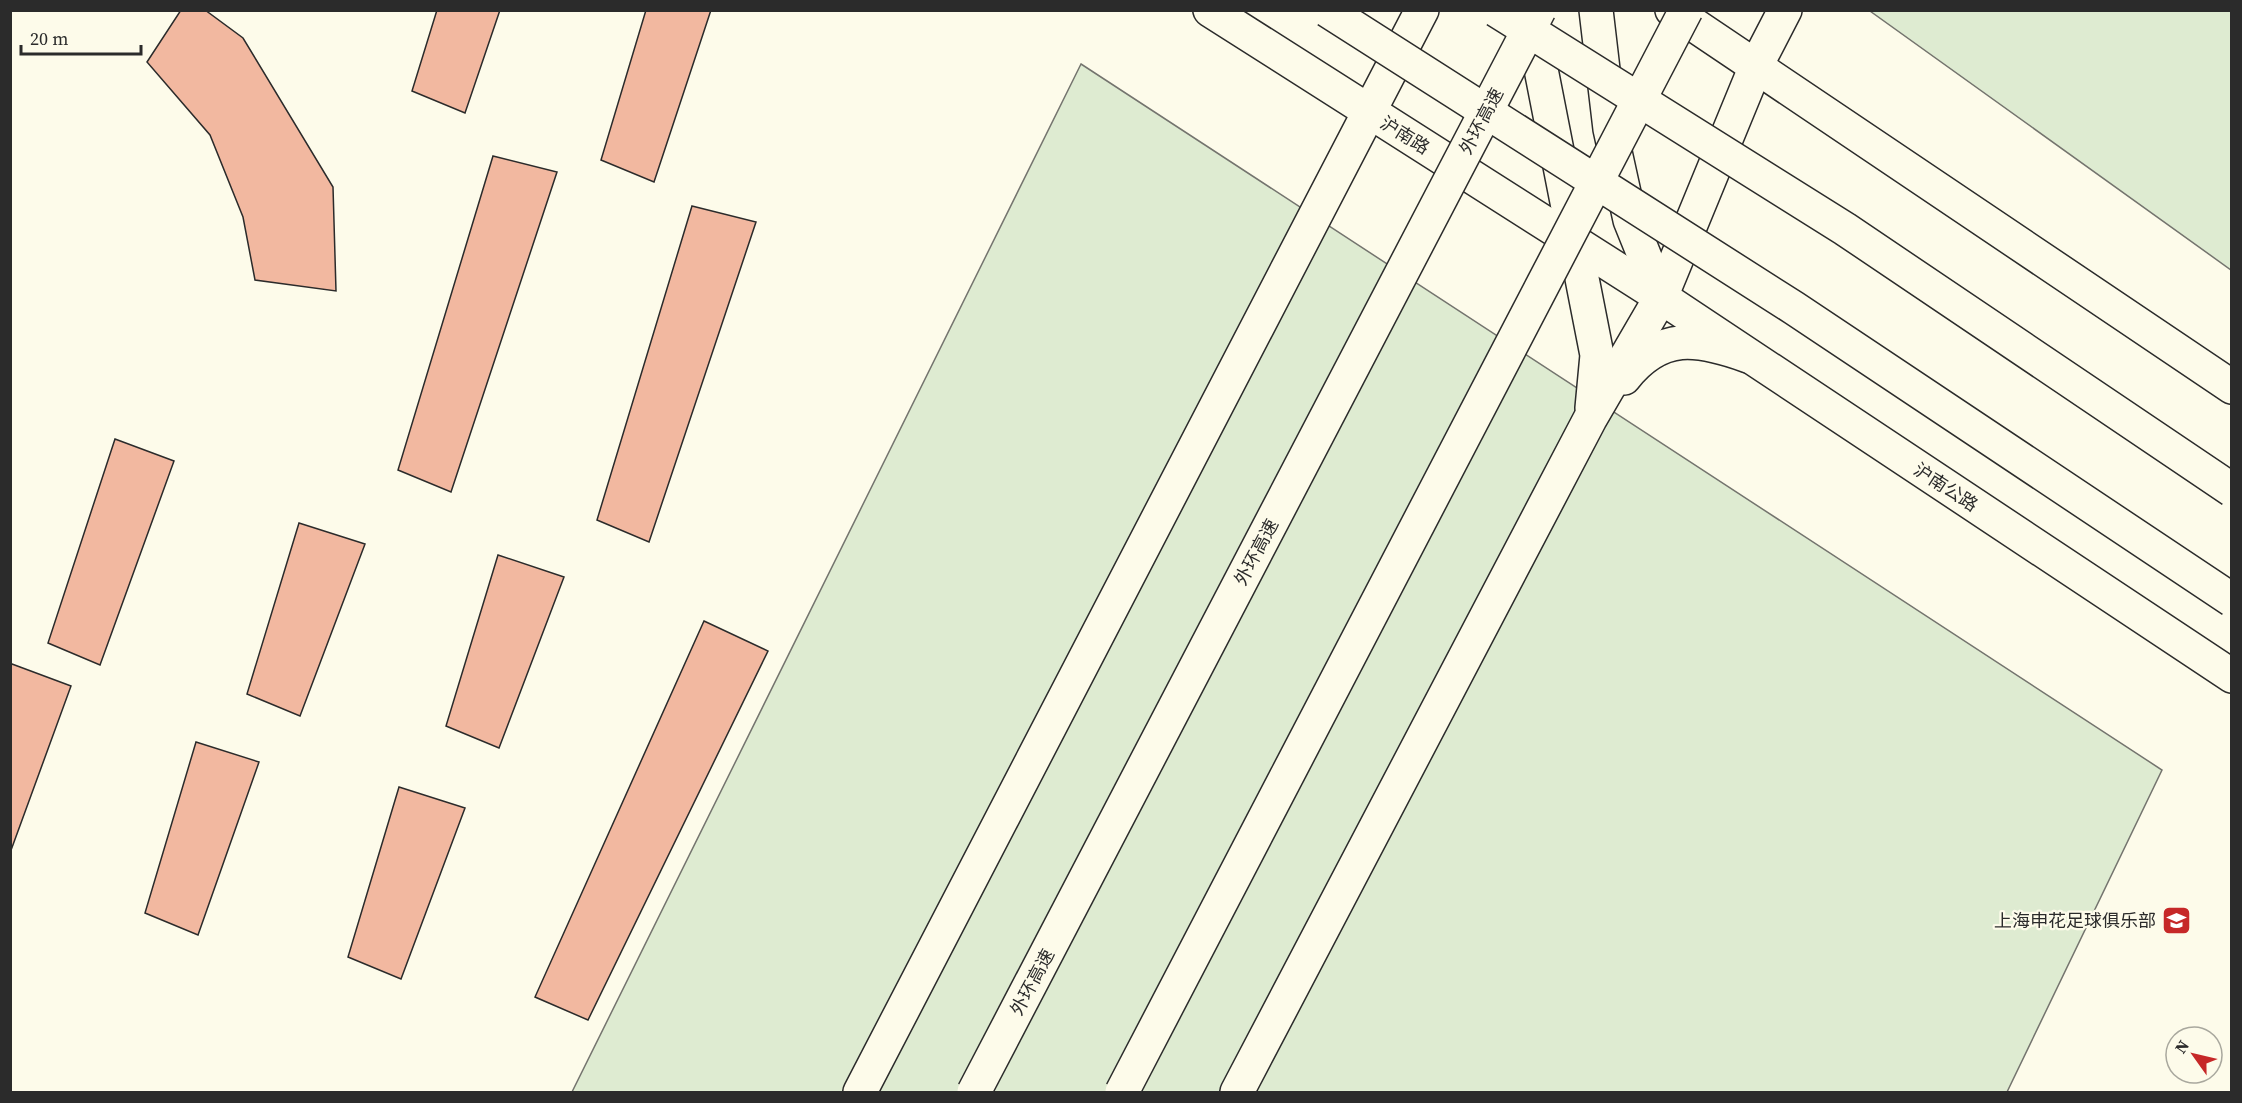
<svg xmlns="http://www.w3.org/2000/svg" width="2242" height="1103" viewBox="0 0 2242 1103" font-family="'Source Serif 4','Noto Sans SC',serif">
  <rect width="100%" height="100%" fill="#fdfbea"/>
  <!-- green -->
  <g fill="#deebd1" stroke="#74746e" stroke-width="1.5">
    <path d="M1870,11H2231V270Z"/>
    <path d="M1081,64L2162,770L2007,1092H572Z"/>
  </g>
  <!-- building -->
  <g fill="#f2b8a0" stroke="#2b2b2b" stroke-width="1.5">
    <path d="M181,10H205L243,38L333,187L336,291L255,280L243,217L210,135L147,62Z"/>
    <path d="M437,10H500L465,113L412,91Z"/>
    <path d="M646,10H711L654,182L601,160Z"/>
    <path d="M493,156L557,172L451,492L398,470Z"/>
    <path d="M692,206L756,222L649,542L597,520Z"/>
    <path d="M115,439L174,461L100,665L48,643Z"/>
    <path d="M299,523L365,544L300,716L247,694Z"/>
    <path d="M498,555L564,577L499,748L446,726Z"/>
    <path d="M704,621L768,651L588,1020L535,997Z"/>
    <path d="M12,664L71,686L10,853V667Z"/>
    <path d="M196,742L259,762L198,935L145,913Z"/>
    <path d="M399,787L465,808L401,979L348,957Z"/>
  </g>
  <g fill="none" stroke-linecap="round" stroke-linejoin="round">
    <defs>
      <g id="primary">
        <path d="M1210,10L1661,297L2232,676"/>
        <path d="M1672,10L2232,387"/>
      </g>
      <g id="highway">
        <path d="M1596,10L1610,129L1630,220L1661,297"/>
        <path d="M1530,13L1597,355L1592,408"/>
        <path d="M1624,378C1661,331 1698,338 1748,356"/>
        <path d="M860,1092L1422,10"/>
        <path d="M1237,1092L1590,419L1661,297L1756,66L1785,10"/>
      </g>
    </defs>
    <!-- primary casing -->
    <use href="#primary" stroke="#2b2b2b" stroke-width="36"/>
    <!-- highway casing -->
    <use href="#highway" stroke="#2b2b2b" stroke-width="36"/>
    <!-- primary -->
    <use href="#primary" stroke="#fdfbea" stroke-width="33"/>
    <!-- highway -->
    <use href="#highway" stroke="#fdfbea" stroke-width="33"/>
    <defs>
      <g id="primary-bridge">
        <path d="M1327,10L1794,308L2232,600"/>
        <path d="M1496,10L1845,229L2232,490"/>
      </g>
      <g id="highway-bridge">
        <path d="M974,1092L1539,10"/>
        <path d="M1122,1092L1686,10"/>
      </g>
    </defs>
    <!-- primary-bridge casing -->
    <use href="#primary-bridge" stroke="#2b2b2b" stroke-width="36" stroke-linecap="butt"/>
    <!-- highway-bridge casing -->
    <use href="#highway-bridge" stroke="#2b2b2b" stroke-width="36" stroke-linecap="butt"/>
    <!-- primary-bridge -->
    <use href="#primary-bridge" stroke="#fdfbea" stroke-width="33"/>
    <!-- highway-bridge -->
    <use href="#highway-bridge" stroke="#fdfbea" stroke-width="33"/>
  </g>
  <!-- icons -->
  <defs>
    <symbol id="school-square" viewBox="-11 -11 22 22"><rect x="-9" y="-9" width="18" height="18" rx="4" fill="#c62828" stroke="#fdfbea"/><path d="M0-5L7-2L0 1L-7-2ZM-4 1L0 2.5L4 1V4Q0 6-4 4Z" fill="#fff"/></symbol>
  </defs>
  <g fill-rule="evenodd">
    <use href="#school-square" x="2160" y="904" width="33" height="33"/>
  </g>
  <g text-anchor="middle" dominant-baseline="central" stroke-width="4.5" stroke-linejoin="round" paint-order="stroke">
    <!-- street labels -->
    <g font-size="18" fill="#2b2b2b" stroke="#fdfbea">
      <text transform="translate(1481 121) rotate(-62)">外环高速</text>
      <text transform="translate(1405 135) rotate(32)">沪南路</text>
      <text transform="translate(1946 487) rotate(33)">沪南公路</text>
      <text transform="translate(1256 552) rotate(-62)">外环高速</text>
      <text transform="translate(1032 982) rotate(-62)">外环高速</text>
    </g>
    <!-- poi labels -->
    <g font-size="18" fill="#2b2b2b" stroke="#fdfbea" text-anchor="end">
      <text x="2156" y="920">上海申花足球俱乐部</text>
    </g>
  </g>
  <!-- border -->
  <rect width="2242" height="1103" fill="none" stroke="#2b2b2b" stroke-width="24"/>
  <!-- north arrow -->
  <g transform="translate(2194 1055) rotate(304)"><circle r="28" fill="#fdfbea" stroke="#a9a89e" stroke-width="1.5"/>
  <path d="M0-4.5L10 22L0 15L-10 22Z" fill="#c62828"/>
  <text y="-9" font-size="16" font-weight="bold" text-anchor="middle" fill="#2b2b2b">N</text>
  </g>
  <!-- scale -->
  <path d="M21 45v9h120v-9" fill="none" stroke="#2b2b2b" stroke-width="3"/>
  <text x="30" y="45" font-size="18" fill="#2b2b2b" stroke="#fdfbea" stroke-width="4.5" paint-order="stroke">20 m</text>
</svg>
